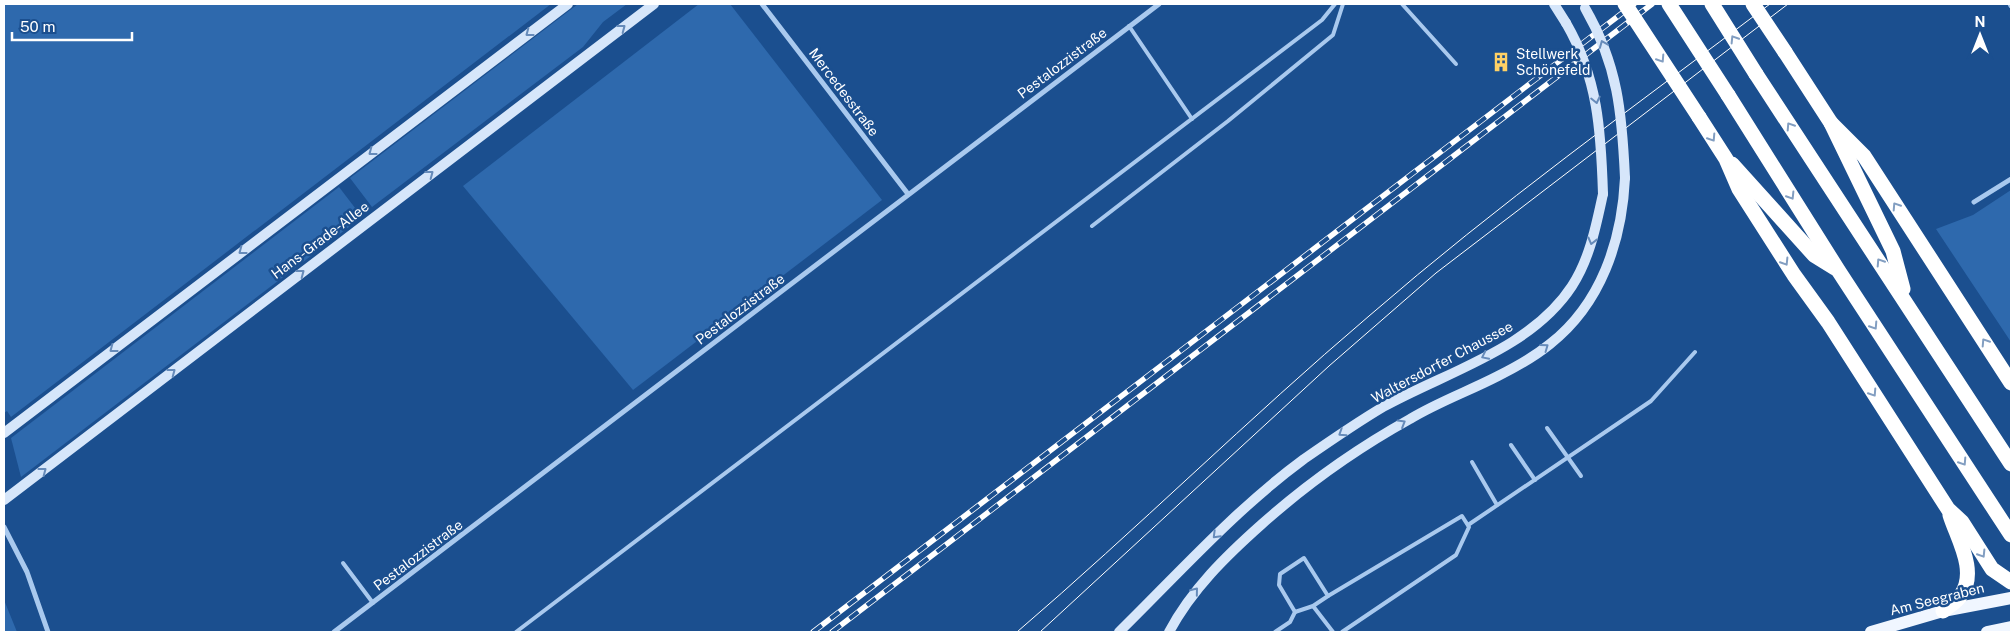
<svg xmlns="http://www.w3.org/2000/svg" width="2015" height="636" viewBox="0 0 2015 636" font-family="'Public Sans',sans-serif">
  <rect width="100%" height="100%" fill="#1b4f8f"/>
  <!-- green -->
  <g fill="#2e69ad">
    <path d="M4,4H551L11,417L7,411L4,413Z"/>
    <path d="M578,4H627L603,22L583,47L372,207L350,178Z"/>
    <path d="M699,4H730L882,200L633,390L463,186Z"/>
    <path d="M339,187L362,217L21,477L11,438Z"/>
    <path d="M2011,190V342L1936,229L1973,215Z"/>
    <path d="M4,600L17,632H4Z"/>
  </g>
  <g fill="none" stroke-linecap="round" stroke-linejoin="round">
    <!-- lane -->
    <g stroke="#a9c9ee" stroke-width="4">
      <path d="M1402,4L1456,64"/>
      <path d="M1129,26L1192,119"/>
      <path d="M1092,226L1228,121L1333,35L1343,4"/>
      <path d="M1547,428L1581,476"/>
      <path d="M1511,445L1535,480"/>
      <path d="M1472,462L1497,505"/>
      <path d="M1468,525L1651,401L1695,352"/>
      <path d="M1304,558L1328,596L1313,606L1295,612L1279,585L1280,574Z"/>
      <path d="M343,563L373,603"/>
      <path d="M1328,596L1462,516L1469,527L1456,555L1342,632"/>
      <path d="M1313,606L1333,632"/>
      <path d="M516,632L1322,20L1335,4"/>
      <path d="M1275,632L1290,622L1295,612"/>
    </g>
    <!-- street -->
    <g stroke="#a9c9ee" stroke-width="5">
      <path d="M762,4L908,194"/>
      <path d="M2010,4L2011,6"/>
      <path d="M1974,202L2011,179"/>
      <path d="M4,527L27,572L48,632"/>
      <path d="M334,632L1159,4"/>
    </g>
    <!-- secondary -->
    <g stroke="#d6e6fa" stroke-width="10">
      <path d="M1554,4L1566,23"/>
      <path d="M4,433L568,4"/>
      <path d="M4,500L654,4"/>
      <path d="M1119,632C1179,573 1236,509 1304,459C1330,441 1356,423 1383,407C1446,372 1531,349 1572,286C1590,258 1596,226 1603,194"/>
      <path d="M1169,632C1192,589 1226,556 1262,524C1308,483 1356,449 1410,419C1438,402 1469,391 1498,376C1516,367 1534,357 1550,344C1601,304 1622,241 1625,178"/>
    </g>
    <!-- primary -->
    <g stroke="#f0f6ff" stroke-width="12">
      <path d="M1871,632L1943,611L2011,598"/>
      <path d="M1987,632L2011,627"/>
    </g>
    <!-- highway -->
    <g stroke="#fff" stroke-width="15">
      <path d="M1785,52L1831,123L1893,251L1903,289"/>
      <path d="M1756,74L2011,464"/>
      <path d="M1728,95L1838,270L2011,535"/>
      <path d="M1699,117L1726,159L1739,189L1794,275L1828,322L1948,509L1962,522L1992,569L2011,582"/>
      <path d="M1831,123L1864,156L2011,383"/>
      <path d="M1732,164L1814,255L1835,268"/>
      <path d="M1943,611C1949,606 1957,602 1961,595C1978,571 1957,538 1950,515"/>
    </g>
    <!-- tram -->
    <g stroke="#fff" stroke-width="1">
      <path d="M1017,632C1137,529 1249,418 1369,316C1497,205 1635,106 1770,4"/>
      <path d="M1040,632L1329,366L1436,273L1788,4"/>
    </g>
    <defs>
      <g id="rail">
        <path d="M813,632L1634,4"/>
        <path d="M832,632L1652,4"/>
      </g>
    </defs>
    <!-- rail casing -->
    <use href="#rail" stroke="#fff" stroke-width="5.5"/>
    <!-- rail -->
    <use href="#rail" stroke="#1b4f8f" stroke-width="4" stroke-dasharray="11" stroke-linecap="butt"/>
    <!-- secondary-bridge -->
    <g stroke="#d6e6fa" stroke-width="10">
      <path d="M1585,8C1618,65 1622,113 1625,178"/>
      <path d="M1566,23C1598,78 1601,131 1603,194"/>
    </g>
    <!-- highway-bridge -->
    <g stroke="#fff" stroke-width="15">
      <path d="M1625,4L1699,117"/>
      <path d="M1669,4L1728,95"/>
      <path d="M1712,4L1756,74"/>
      <path d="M1753,4L1785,52"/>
    </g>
  </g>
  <!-- one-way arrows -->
  <defs><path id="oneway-chevron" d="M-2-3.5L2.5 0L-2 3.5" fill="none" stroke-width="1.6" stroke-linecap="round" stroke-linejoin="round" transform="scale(1.25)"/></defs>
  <g stroke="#668bba">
    <use href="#oneway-chevron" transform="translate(622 28) rotate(-37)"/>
    <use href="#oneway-chevron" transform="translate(529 33) rotate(143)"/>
    <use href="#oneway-chevron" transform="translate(1603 44) rotate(-112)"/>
    <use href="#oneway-chevron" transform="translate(1596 100) rotate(77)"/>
    <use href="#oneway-chevron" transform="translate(372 152) rotate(143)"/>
    <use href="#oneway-chevron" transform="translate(430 174) rotate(-37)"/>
    <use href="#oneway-chevron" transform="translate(1592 241) rotate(104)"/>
    <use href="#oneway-chevron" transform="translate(242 251) rotate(143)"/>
    <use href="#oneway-chevron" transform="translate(301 273) rotate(-37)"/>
    <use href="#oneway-chevron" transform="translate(1545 347) rotate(-36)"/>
    <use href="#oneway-chevron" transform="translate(113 349) rotate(143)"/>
    <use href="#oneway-chevron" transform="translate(1485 356) rotate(154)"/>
    <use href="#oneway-chevron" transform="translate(172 372) rotate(-37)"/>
    <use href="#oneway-chevron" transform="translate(1402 423) rotate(-31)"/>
    <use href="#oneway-chevron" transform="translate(1342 433) rotate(147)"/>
    <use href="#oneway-chevron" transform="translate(43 471) rotate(-37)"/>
    <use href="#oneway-chevron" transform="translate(1216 535) rotate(135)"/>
    <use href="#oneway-chevron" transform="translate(1195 591) rotate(-51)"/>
  </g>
  <g stroke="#829ec1">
    <use href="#oneway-chevron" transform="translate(1734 39) rotate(-122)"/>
    <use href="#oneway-chevron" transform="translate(1661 59) rotate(57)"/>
    <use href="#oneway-chevron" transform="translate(1790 126) rotate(-123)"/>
    <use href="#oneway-chevron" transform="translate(1712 138) rotate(57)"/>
    <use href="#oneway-chevron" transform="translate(1791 196) rotate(58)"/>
    <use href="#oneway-chevron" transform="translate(1896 206) rotate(-123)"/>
    <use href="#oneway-chevron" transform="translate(1785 262) rotate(58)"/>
    <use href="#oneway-chevron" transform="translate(1880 262) rotate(-123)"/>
    <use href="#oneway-chevron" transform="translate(1874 326) rotate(57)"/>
    <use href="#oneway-chevron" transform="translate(1985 342) rotate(-123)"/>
    <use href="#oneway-chevron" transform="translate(1873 393) rotate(57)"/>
    <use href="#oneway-chevron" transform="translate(1963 462) rotate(57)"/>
    <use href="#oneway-chevron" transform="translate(1982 554) rotate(58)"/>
  </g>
  <!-- icons -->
  <defs>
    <symbol id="building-bare" viewBox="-9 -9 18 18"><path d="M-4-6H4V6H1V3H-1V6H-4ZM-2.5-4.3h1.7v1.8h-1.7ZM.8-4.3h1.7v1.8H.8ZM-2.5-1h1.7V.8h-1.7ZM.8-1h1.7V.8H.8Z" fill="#ffd166" stroke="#1b4f8f" stroke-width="2.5" paint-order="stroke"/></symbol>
  </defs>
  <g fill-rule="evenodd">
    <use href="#building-bare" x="1487" y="48" width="28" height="28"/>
  </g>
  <g text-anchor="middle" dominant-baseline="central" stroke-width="5" stroke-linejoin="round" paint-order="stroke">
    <!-- poi labels -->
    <g font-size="14" fill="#fff" stroke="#1b4f8f" text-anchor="start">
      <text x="1516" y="54">Stellwerk<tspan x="1516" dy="16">Schönefeld</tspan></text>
    </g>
    <!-- street labels -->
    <g font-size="14" fill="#fff" stroke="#1b4f8f">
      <text transform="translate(1062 63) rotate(-37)">Pestalozzistraße</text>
      <text transform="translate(844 92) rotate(53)">Mercedesstraße</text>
      <text transform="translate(320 240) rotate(-37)">Hans-Grade-Allee</text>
      <text transform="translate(740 309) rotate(-37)">Pestalozzistraße</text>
      <text transform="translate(1442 362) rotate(-28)">Waltersdorfer Chaussee</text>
      <text transform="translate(418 555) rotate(-37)">Pestalozzistraße</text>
      <text transform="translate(1937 599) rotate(-14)">Am Seegraben</text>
    </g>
  </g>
  <!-- border -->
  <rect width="2015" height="636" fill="none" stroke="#ffffff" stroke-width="10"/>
  <!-- north arrow -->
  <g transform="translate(1980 35)" stroke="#1b4f8f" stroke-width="4" paint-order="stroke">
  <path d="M0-4L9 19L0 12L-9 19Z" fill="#ffffff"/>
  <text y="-8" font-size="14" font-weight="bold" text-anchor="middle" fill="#ffffff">N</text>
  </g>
  <!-- scale -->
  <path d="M12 32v8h120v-8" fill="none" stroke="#ffffff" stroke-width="2.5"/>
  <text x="20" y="32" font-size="15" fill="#ffffff" stroke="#1b4f8f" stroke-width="4" paint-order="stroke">50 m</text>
</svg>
